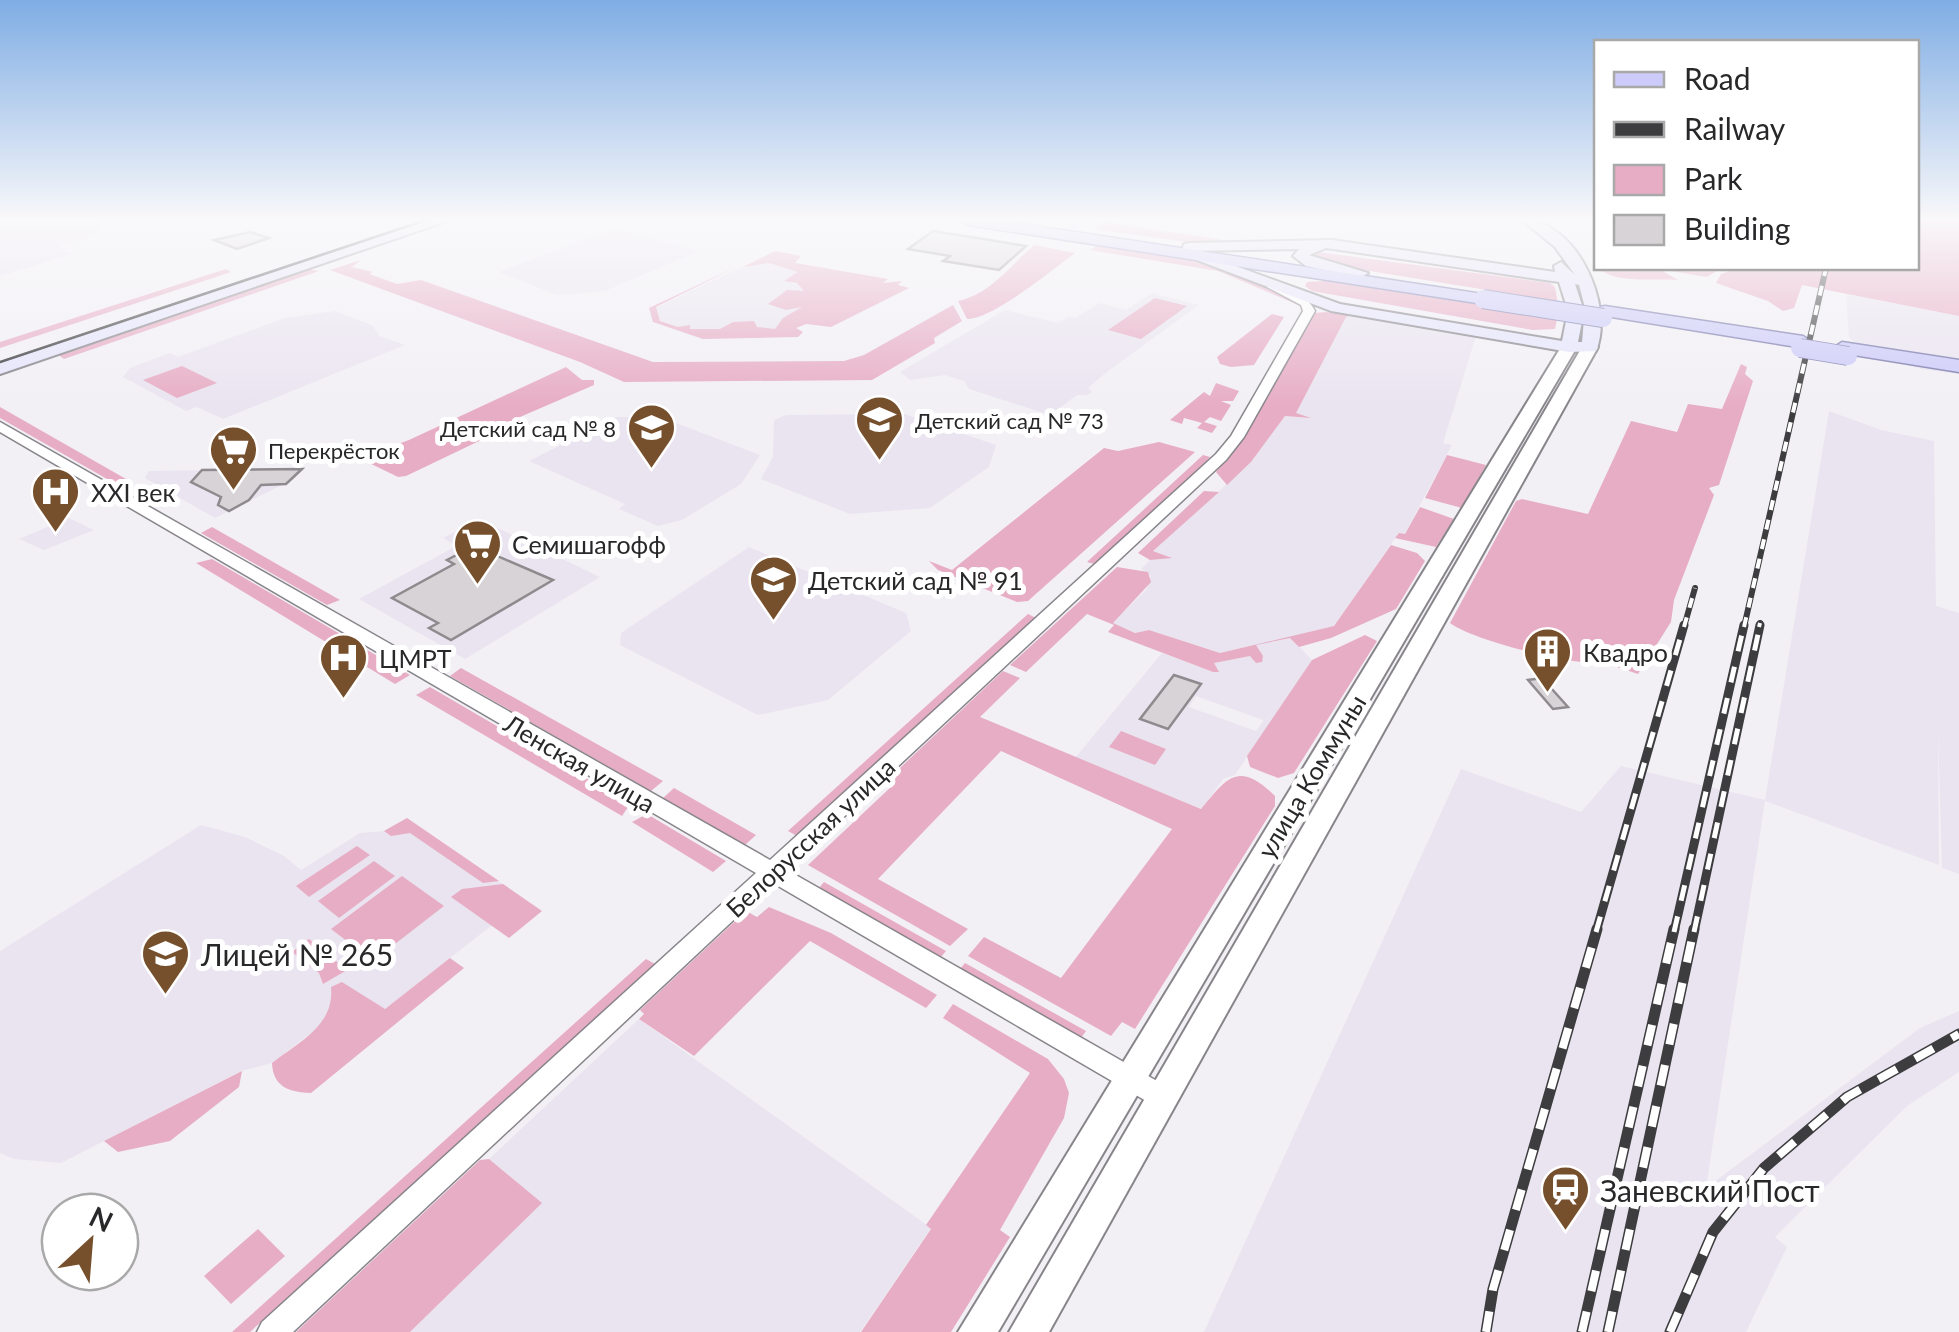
<svg xmlns="http://www.w3.org/2000/svg" width="1959" height="1332" viewBox="0 0 1959 1332" font-family="Lato,sans-serif">
  <rect width="100%" height="100%" fill="#f2f0f5"/>
  <!-- built -->
  <g fill="#eae4f0" fill-rule="evenodd">
    <path d="M93,220L102,229L96,235L57,247L72,254L0,276V221Z"/>
    <path d="M616,228L699,251L605,291L557,295L499,272Z"/>
    <path d="M771,260L839,278L794,328L706,337L660,321L656,308L737,269Z"/>
    <path d="M1152,293L1199,305L1108,371L1088,388L1092,392L1087,395H1077L1050,415L969,389L964,381L945,375L910,380L900,372L1005,310L1058,323L1069,317L1076,318L1099,303L1126,310Z"/>
    <path d="M1846,294L1959,316V374L1921,369L1870,353L1849,338Z"/>
    <path d="M335,311L372,325L380,336L405,345L223,419L197,407L186,411L123,377L130,368L170,353L178,357L285,318Z"/>
    <path d="M1351,315L1476,336L1443,443L1452,445L1404,535L1398,534L1334,626L1290,637L1312,660L1235,775L1223,779L1202,809L1075,758L1162,653L1213,672L1218,671L1213,663L1250,656L1255,645L1220,653L1149,630L1136,633L1112,623L1146,590L1151,576L1141,569L1150,560L1170,557L1153,551L1251,462L1285,416L1310,418L1295,413L1346,316ZM1174,675L1200,685L1168,729L1141,719ZM1196,696L1263,720V721L1256,731L1189,707Z"/>
    <path d="M1829,411L1881,430L1934,441L1936,606L1959,613V874L1942,868L1938,732L1939,865L1765,801L1706,1188L1920,1028L1959,1011V1072L1907,1106L1775,1237L1787,1247L1746,1332H1204L1461,769L1581,812L1621,766L1765,800Z"/>
    <path d="M905,414L996,445L989,467L930,508L850,514L761,479L773,457L774,420L786,415Z"/>
    <path d="M616,417H660L760,455L741,484L682,520L658,526L619,509L625,504L529,461Z"/>
    <path d="M302,469L292,480L215,518L145,478L149,471Z"/>
    <path d="M69,518L94,530L44,550L19,539Z"/>
    <path d="M479,519L600,577L465,659L359,599L456,546L443,538Z"/>
    <path d="M749,547L906,613L911,631L828,700L758,715L620,645L621,633Z"/>
    <path d="M407,818L520,896L491,926L385,1009L333,1005L324,1023L272,1063L241,1071L61,1163L14,1159L0,1153V951L201,825L245,837L284,856L301,870L360,833L384,831Z"/>
    <path d="M639,1019L931,1228L860,1332H410L541,1203L489,1159Z"/>
  </g>
  <!-- green -->
  <g fill="#e7adc4">
    <path d="M1917,220H1959V316L1802,285L1794,308L1783,311L1768,301L1716,283L1721,274L1730,271L1720,269L1707,277L1659,269L1678,280C1654,278 1616,284 1598,268H1916Z"/>
    <path d="M1103,222L1243,243L1208,245L1095,229Z"/>
    <path d="M1099,244L1203,262L1297,300L1303,307L1218,271L1090,250Z"/>
    <path d="M1034,245L1075,253C1052,270 993,319 967,319L958,301C990,294 1009,267 1034,245Z"/>
    <path d="M775,251L801,256L795,263L888,279L883,283L902,281L898,285L909,288L831,327L806,324L796,328L803,332L798,337L703,339L653,322L649,308L738,266L656,307L660,321L678,327L690,325V329H720L733,322L754,321L757,327L775,329L783,318L802,307L786,310L768,304L787,290L804,291L797,283L784,281L798,272L769,263L743,267Z"/>
    <path d="M1318,252L1550,283L1555,287L1559,309L1555,329L1533,330L1312,291L1305,286L1307,282L1325,281L1476,304L1482,303L1487,290L1339,266L1308,256Z"/>
    <path d="M361,260L352,267L373,272L369,274L397,284L421,280L653,362L844,361L864,355L953,305L962,321L934,338L935,343L872,380L624,382L580,362L330,270Z"/>
    <path d="M226,269L231,272L0,348V342Z"/>
    <path d="M307,269L319,271L64,359L57,354Z"/>
    <path d="M1155,298L1187,306L1141,339L1108,330Z"/>
    <path d="M1326,312L1351,315L1346,317L1296,413L1311,418L1285,416L1251,462L1227,485L1216,472L1243,438L1315,313Z"/>
    <path d="M1272,314L1284,317L1254,365L1231,367L1220,364L1217,357Z"/>
    <path d="M1741,364L1747,367L1745,374L1753,381L1719,485L1709,488L1714,495L1674,600L1671,622L1638,674L1614,666L1621,649L1600,642L1592,656L1594,663C1565,663 1472,640 1450,623L1516,501L1522,499L1588,514L1631,421L1677,432L1688,404L1722,409Z"/>
    <path d="M182,366L217,383L177,398L143,380Z"/>
    <path d="M566,367L582,380H594V385L520,417L519,422L406,476L398,477L359,458L409,440Z"/>
    <path d="M1216,383L1239,391L1233,401H1221L1231,405L1221,421L1210,417L1204,422L1217,426L1212,433L1197,428L1202,423L1184,418L1182,424L1170,420L1204,392L1210,396Z"/>
    <path d="M0,407L133,483L121,487L0,418Z"/>
    <path d="M1159,442L1195,452L1028,601L1017,602L938,570L929,561L952,570L1104,448L1118,451Z"/>
    <path d="M1203,455L1210,457L1202,466L1094,564L1087,562Z"/>
    <path d="M1447,455L1486,465L1462,508L1425,498Z"/>
    <path d="M1204,491L1219,492L1153,551L1172,558L1150,560L1138,553Z"/>
    <path d="M1420,507L1454,519L1436,547L1395,538L1399,533L1405,534Z"/>
    <path d="M212,527L340,600L327,605L201,533Z"/>
    <path d="M1391,545L1417,553L1425,561L1396,609L1331,638L1299,647L1290,638L1256,645L1263,656L1262,662L1256,663L1250,656L1214,663L1219,672H1213L1108,632L1114,625L1087,614L1026,672L1010,665L1117,567L1148,572L1151,582L1113,623L1135,633L1149,630L1220,653L1334,626Z"/>
    <path d="M212,559L410,675L395,684L196,563Z"/>
    <path d="M1028,614L1036,618L797,836L788,831Z"/>
    <path d="M1365,635L1377,641L1294,773L1278,778L1250,767L1247,756L1312,660Z"/>
    <path d="M461,668L663,781L651,791L450,676Z"/>
    <path d="M1003,671L1020,678L980,717L1201,809C1226,779 1238,759 1275,796V806L1135,1029L1122,1022L1111,1036L968,956L984,937L1061,978L1172,829L1001,751L878,879L968,929L950,946L808,865L892,786L885,782Z"/>
    <path d="M430,687L630,804L622,816L416,695Z"/>
    <path d="M1121,731L1166,749L1155,765L1109,747Z"/>
    <path d="M674,788L756,835L745,845L663,798Z"/>
    <path d="M647,814L726,861L713,872L632,822Z"/>
    <path d="M407,818L499,881L483,883L410,833L391,836L384,831Z"/>
    <path d="M357,846L370,855L309,897L296,886Z"/>
    <path d="M374,861L395,876L339,918L318,901Z"/>
    <path d="M402,876L444,906L373,961L331,929Z"/>
    <path d="M824,882L946,951L941,957L819,888Z"/>
    <path d="M503,884L542,911L509,938L451,897L462,889Z"/>
    <path d="M769,907L831,933L937,995L926,1008L810,941L694,1056L639,1019L644,1014L640,1010L746,911L757,917Z"/>
    <path d="M309,939L347,970L323,984L319,973L292,952Z"/>
    <path d="M450,958L464,968L311,1093C289,1092 273,1087 272,1063C299,1042 335,1025 331,987L342,982L385,1009Z"/>
    <path d="M646,959L655,964L250,1332H232Z"/>
    <path d="M965,963L1086,1031L1081,1038L960,969Z"/>
    <path d="M953,1004L1048,1059L1064,1079L1069,1093L1064,1118L1000,1230L1010,1237L951,1332H861L931,1229L926,1225L1030,1073L943,1018Z"/>
    <path d="M242,1071L239,1087L170,1141L118,1152L104,1141Z"/>
    <path d="M489,1159L542,1203L410,1332H296L480,1160Z"/>
    <path d="M258,1229L285,1256L231,1304L204,1276Z"/>
  </g>
  <!-- building -->
  <g fill="#d7d3d6" stroke="#8e8a8d" stroke-width="2.5">
    <path d="M933,231L990,240L1026,246L999,270L943,261L950,256L908,249Z"/>
    <path d="M250,232L269,238L237,249L214,240Z"/>
    <path d="M302,469L286,484L261,485L249,500L229,511L218,505L221,497L191,482L202,470Z"/>
    <path d="M474,546L553,580L451,640L429,628L438,623L392,598L454,564L447,560Z"/>
    <path d="M1174,675L1201,684L1168,729L1140,719Z"/>
    <path d="M1542,678L1568,707L1553,709L1528,680Z"/>
  </g>
  <g fill="none" stroke-linecap="round" stroke-linejoin="round">
    <defs>
      <path id="minor" d="M1267,283C1283,283 1309,296 1315,311L1244,437L1226,460L787,870L1171,1089L1175,1097L1171,1105L1162,1108L1153,1105L773,883L293,1332H257L262,1322L756,873L0,432V422L770,860L1216,454L1231,436L1303,311L1301,305L1267,287Z"/>
      <g id="tertiary">
        <path d="M1569,342L1577,347L998,1332H958L1561,347Z"/>
        <path d="M1590,342L1598,347L1049,1332H1009L1582,347Z"/>
      </g>
      <g id="secondary">
        <path d="M430,220H450L0,374V363Z"/>
        <path d="M1522,220C1576,219 1615,305 1596,351L1569,352L1331,311L1181,254L1184,244L1189,243L1332,240L1555,272L1554,266L1561,262L1575,275L1555,247ZM1326,248L1559,282L1568,311L1562,341L1340,304L1194,251L1299,249L1293,256L1306,266L1360,278L1368,273L1309,255ZM1575,284L1579,285L1585,308L1582,342H1578L1584,311Z"/>
      </g>
      <g id="primary">
        <path d="M960,220H997L1483,294L1492,299L1483,304L968,225Z"/>
        <path d="M1605,306L1803,336L1812,342L1803,348L1599,315V307Z"/>
        <path d="M1842,342L1959,360V372L1835,352L1833,348Z"/>
      </g>
    </defs>
    <!-- minor casing -->
    <use href="#minor" stroke="#87858a" stroke-width="3"/>
    <!-- tertiary casing -->
    <use href="#tertiary" stroke="#87858a" stroke-width="4"/>
    <!-- secondary casing -->
    <use href="#secondary" stroke="#87858a" stroke-width="4"/>
    <!-- primary casing -->
    <use href="#primary" stroke="#7c7cae" stroke-width="3"/>
    <!-- minor -->
    <use href="#minor" fill="#fff" fill-rule="evenodd"/>
    <!-- tertiary -->
    <use href="#tertiary" fill="#fff" fill-rule="evenodd"/>
    <!-- secondary -->
    <use href="#secondary" fill="#e6e5fc" fill-rule="evenodd"/>
    <!-- primary -->
    <use href="#primary" fill="#cccbf9" fill-rule="evenodd"/>
    <!-- tram -->
    <path stroke="#3d3c3e" stroke-width="2.5" d="M0,362L426,220"/>
    <defs>
      <g id="rail-far2">
        <path d="M1684,627L1695,588"/>
        <path d="M1744,627L1826,268"/>
        <path d="M1759,627L1760,623"/>
      </g>
      <g id="rail-far1">
        <path d="M1596,932L1684,625"/>
        <path d="M1674,932L1744,625"/>
        <path d="M1694,932L1760,625"/>
      </g>
      <g id="rail">
        <path d="M1486,1332L1493,1289L1597,929"/>
        <path d="M1582,1332L1674,929"/>
        <path d="M1608,1332L1694,929"/>
        <path d="M1670,1332L1713,1232L1764,1168L1847,1097L1959,1034"/>
      </g>
    </defs>
    <!-- rail-far2 casing -->
    <use href="#rail-far2" stroke="#3d3c3e" stroke-width="6"/>
    <!-- rail-far1 casing -->
    <use href="#rail-far1" stroke="#3d3c3e" stroke-width="9"/>
    <!-- rail casing -->
    <use href="#rail" stroke="#3d3c3e" stroke-width="11"/>
    <!-- rail-far2 -->
    <use href="#rail-far2" stroke="#fff" stroke-width="4" stroke-dasharray="10" stroke-linecap="butt"/>
    <!-- rail-far1 -->
    <use href="#rail-far1" stroke="#fff" stroke-width="5" stroke-dasharray="16" stroke-linecap="butt"/>
    <!-- rail -->
    <use href="#rail" stroke="#fff" stroke-width="8" stroke-dasharray="21" stroke-linecap="butt"/>
    <defs>
      <g id="primary-bridge">
        <path d="M1483,299L1603,318"/>
        <path d="M1800,348L1848,356"/>
      </g>
    </defs>
    <!-- primary-bridge casing -->
    <use href="#primary-bridge" stroke="#7c7cae" stroke-width="20" stroke-linecap="butt"/>
    <!-- primary-bridge -->
    <use href="#primary-bridge" stroke="#cccbf9" stroke-width="18"/>
  </g>
  <!-- sky -->
  <linearGradient id="sky" x2="0" y2="1"><stop stop-color="#7fade4"/><stop offset="0.54" stop-color="#f9f8fa"/><stop offset="1" stop-color="#f9f8fa" stop-opacity="0"/></linearGradient>
  <rect width="1959" height="406" fill="url(#sky)"/>
  <!-- icons -->
  <defs>
    <symbol id="school-pin" viewBox="-11 -11 22 30"><path d="M0 17L-7.5 6A9.5 9.5 0 1 1 7.5 6Z" fill="#764f2c" stroke="#fff"/><path d="M0-5L7-2L0 1L-7-2ZM-4 1L0 2.5L4 1V4Q0 6-4 4Z" fill="#fff"/></symbol>
    <symbol id="supermarket-pin" viewBox="-11 -11 22 30"><path d="M0 17L-7.5 6A9.5 9.5 0 1 1 7.5 6Z" fill="#764f2c" stroke="#fff"/><path d="M-6-5.5h2.5l.6 2H6L4.5 2H-2.5L-4.4-4H-6ZM-1.5 3.2a1.3 1.3 0 1 0 .1 0ZM3 3.2a1.3 1.3 0 1 0 .1 0Z" fill="#fff"/></symbol>
    <symbol id="hospital-pin" viewBox="-11 -11 22 30"><path d="M0 17L-7.5 6A9.5 9.5 0 1 1 7.5 6Z" fill="#764f2c" stroke="#fff"/><path d="M-5-5h3v3.5h4V-5h3V5h-3V1.5h-4V5h-3Z" fill="#fff"/></symbol>
    <symbol id="building-pin" viewBox="-11 -11 22 30"><path d="M0 17L-7.5 6A9.5 9.5 0 1 1 7.5 6Z" fill="#764f2c" stroke="#fff"/><path d="M-4-6H4V6H1V3H-1V6H-4ZM-2.5-4.3h1.7v1.8h-1.7ZM.8-4.3h1.7v1.8H.8ZM-2.5-1h1.7V.8h-1.7ZM.8-1h1.7V.8H.8Z" fill="#fff"/></symbol>
    <symbol id="station-pin" viewBox="-11 -11 22 30"><path d="M0 17L-7.5 6A9.5 9.5 0 1 1 7.5 6Z" fill="#764f2c" stroke="#fff"/><path d="M-3-6H3Q5-6 5-4V2Q5 4 3 4L4.5 6H3L1.5 4h-3L-3 6H-4.5L-3 4Q-5 4-5 2V-4Q-5-6-3-6ZM-3.5-4v3h7v-3ZM-3.5 1v1.5H-2V1ZM2 1v1.5H3.5V1Z" fill="#fff"/></symbol>
  </defs>
  <g fill-rule="evenodd">
    <use href="#school-pin" x="852" y="392" width="55" height="75"/>
    <use href="#school-pin" x="624" y="400" width="55" height="75"/>
    <use href="#supermarket-pin" x="206" y="422" width="55" height="75"/>
    <use href="#hospital-pin" x="28" y="464" width="55" height="75"/>
    <use href="#supermarket-pin" x="450" y="516" width="55" height="75"/>
    <use href="#school-pin" x="746" y="552" width="55" height="75"/>
    <use href="#building-pin" x="1520" y="624" width="55" height="75"/>
    <use href="#hospital-pin" x="316" y="630" width="55" height="75"/>
    <use href="#school-pin" x="138" y="926" width="55" height="75"/>
    <use href="#station-pin" x="1538" y="1162" width="55" height="75"/>
  </g>
  <g text-anchor="middle" dominant-baseline="central" stroke-width="10" stroke-linejoin="round" paint-order="stroke">
    <!-- far-poi labels -->
    <g font-size="22" fill="#282729" stroke="#fff" text-anchor="start">
      <text x="915" y="420">Детский сад № 73</text>
      <text x="616" y="428" text-anchor="end">Детский сад № 8</text>
      <text x="268" y="450">Перекрёсток</text>
    </g>
    <!-- poi labels -->
    <g font-size="25" fill="#282729" stroke="#fff" text-anchor="start">
      <text x="91" y="492">XXI век</text>
      <text x="512" y="544">Семишагофф</text>
      <text x="808" y="580">Детский сад № 91</text>
      <text x="1583" y="652">Квадро</text>
      <text x="379" y="658">ЦМРТ</text>
    </g>
    <!-- street labels -->
    <g font-size="25" fill="#282729" stroke="#fff">
      <text transform="translate(580 763) rotate(30)">Ленская улица</text>
      <text transform="translate(1311 776) rotate(-59)">улица Коммуны</text>
      <text transform="translate(810 837) rotate(-43)">Белорусская улица</text>
    </g>
    <!-- near-poi labels -->
    <g font-size="30" fill="#282729" stroke="#fff" text-anchor="start">
      <text x="201" y="954">Лицей № 265</text>
      <text x="1600" y="1190">Заневский Пост</text>
    </g>
  </g>
  <!-- legend -->
  <rect x="1594" y="40" width="325" height="230" fill="#ffffff" stroke="#a9a9a9" stroke-width="2.5"/>
  <rect x="1614" y="72" width="50" height="15" fill="#cccbf9" stroke="#a9a9a9" stroke-width="2.5"/>
  <text x="1684" y="90" font-size="30" fill="#282729">Road</text>
  <rect x="1614" y="122" width="50" height="15" fill="#3d3c3e" stroke="#a9a9a9" stroke-width="2.5"/>
  <text x="1684" y="140" font-size="30" fill="#282729">Railway</text>
  <rect x="1614" y="165" width="50" height="30" fill="#e7adc4" stroke="#a9a9a9" stroke-width="2.5"/>
  <text x="1684" y="190" font-size="30" fill="#282729">Park</text>
  <rect x="1614" y="215" width="50" height="30" fill="#d7d3d6" stroke="#a9a9a9" stroke-width="2.5"/>
  <text x="1684" y="240" font-size="30" fill="#282729">Building</text>
  <!-- north arrow -->
  <g transform="translate(90 1242) rotate(26)"><circle r="48" fill="#ffffff" stroke="#a9a9a9" stroke-width="2.5"/>
  <path d="M0-8L18 38L0 25L-18 38Z" fill="#764f2c"/>
  <text y="-15" font-size="28" font-weight="bold" text-anchor="middle" fill="#282729">N</text>
  </g>
</svg>
